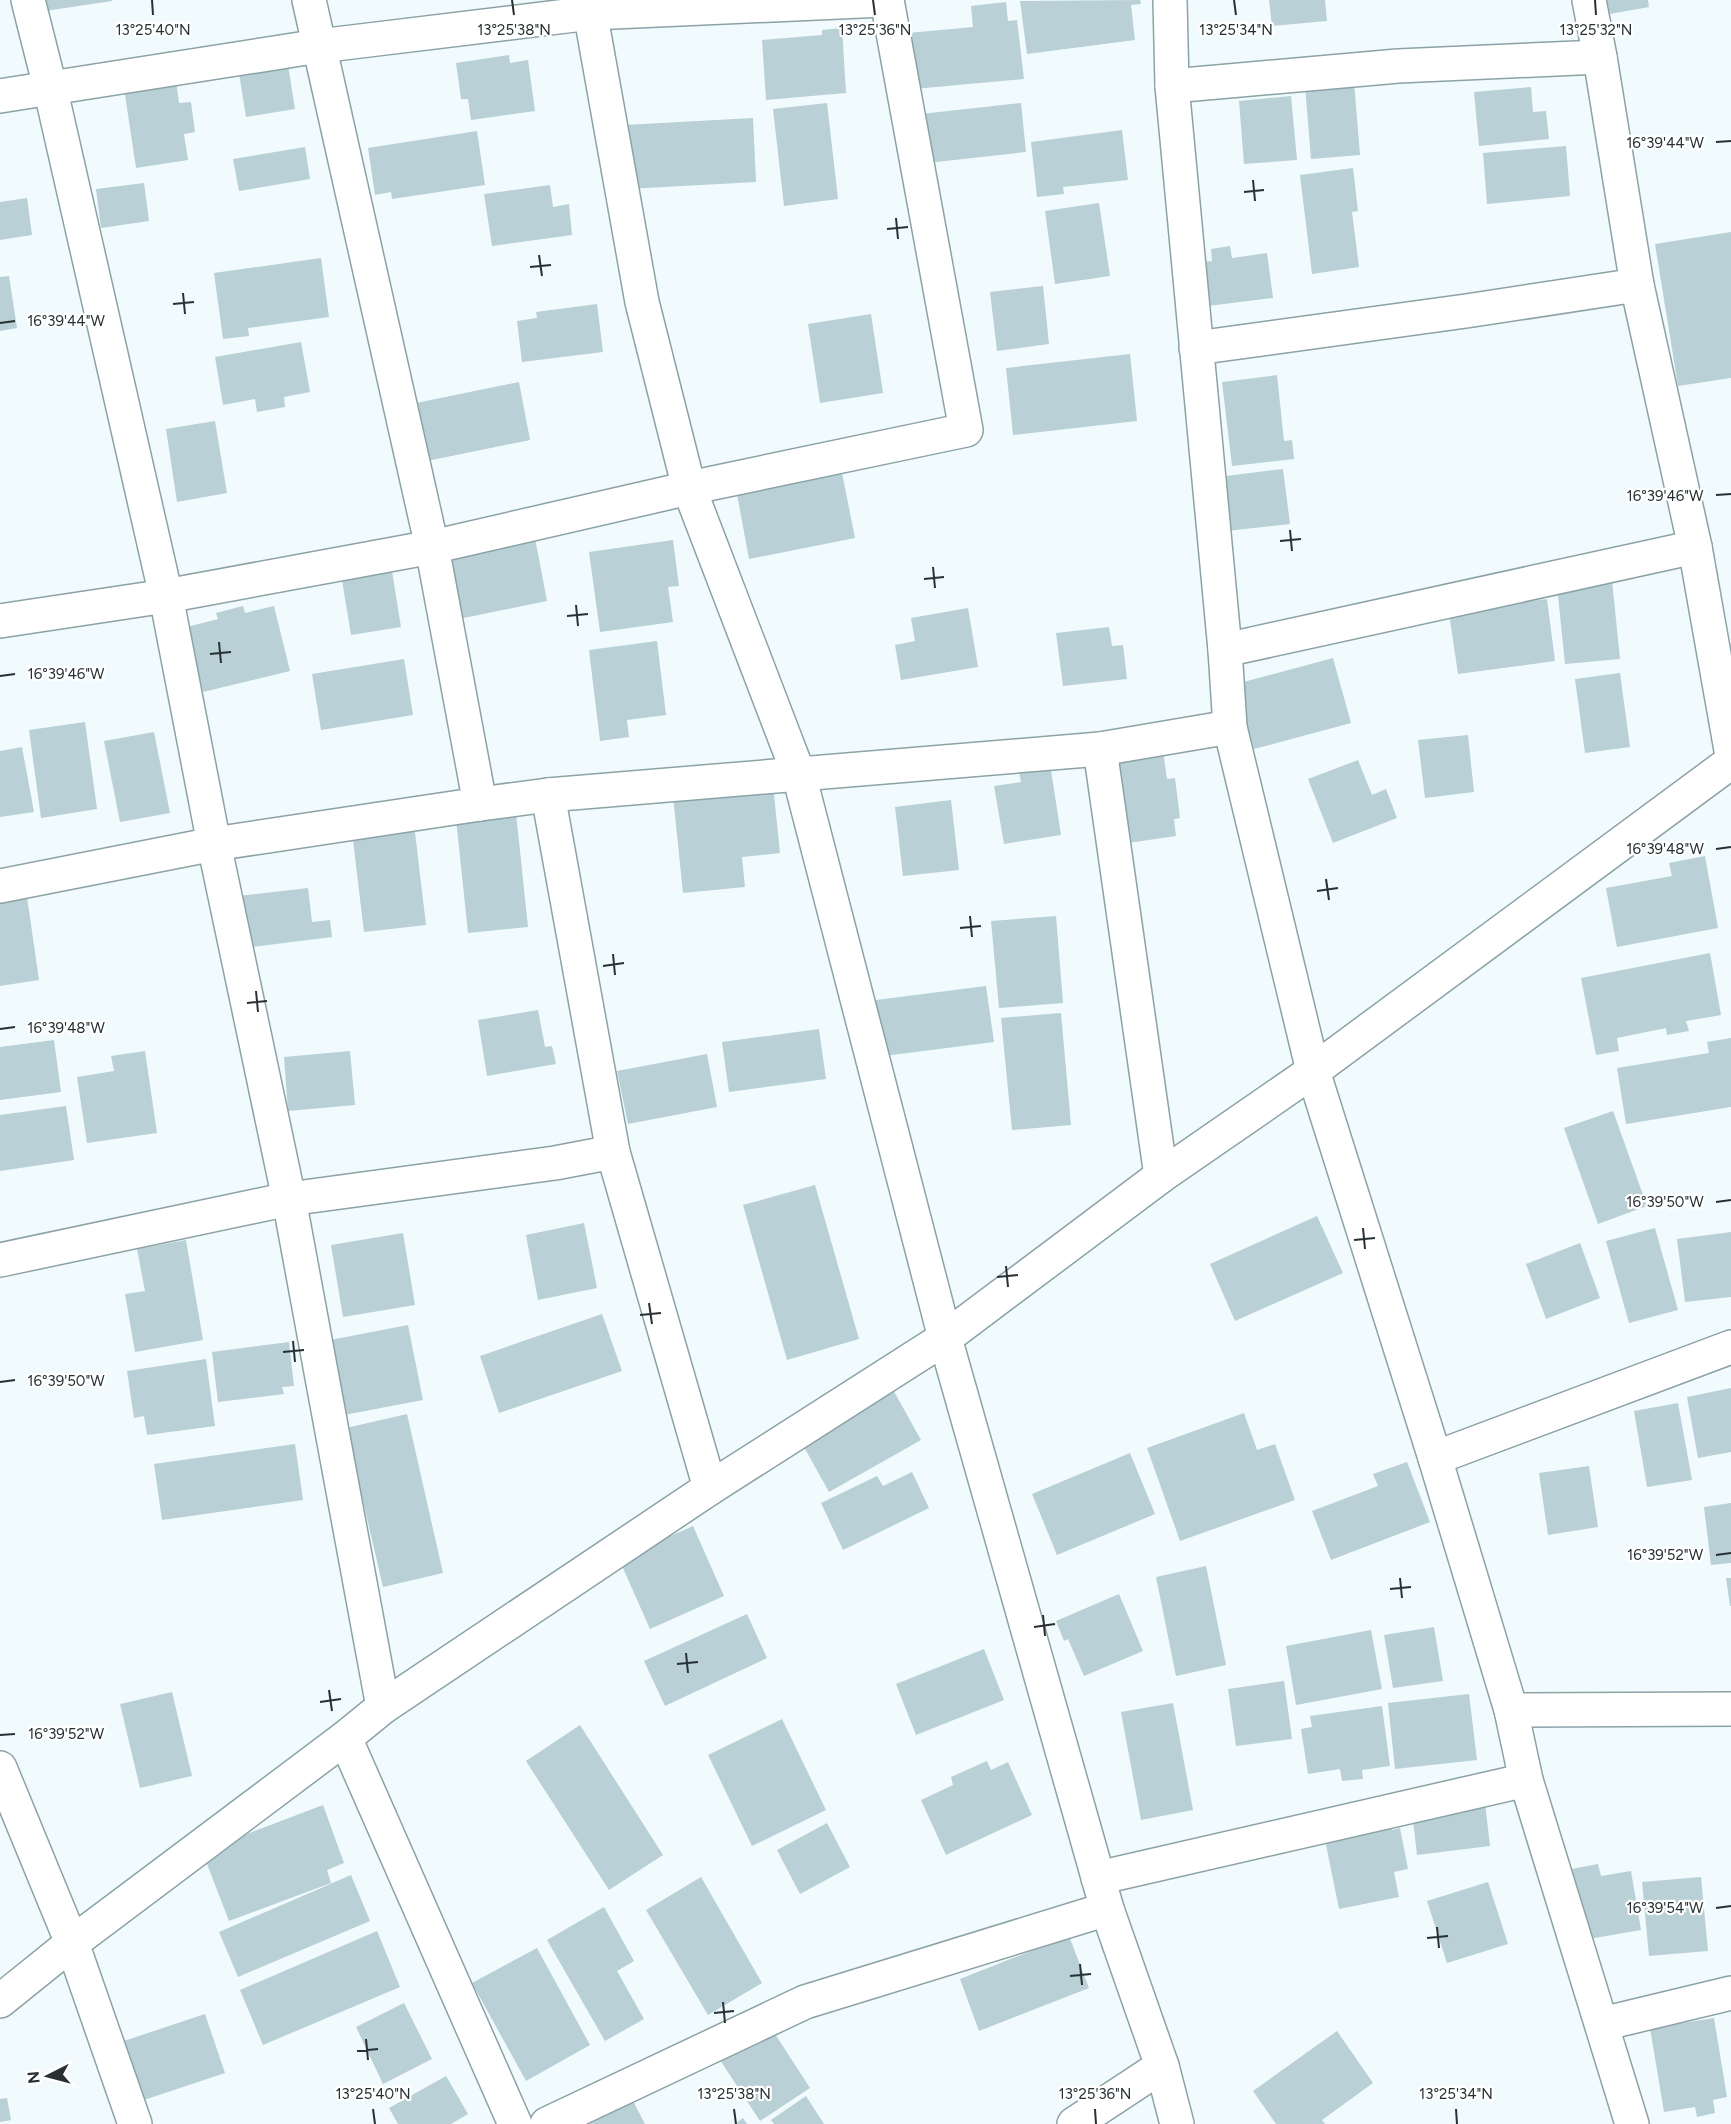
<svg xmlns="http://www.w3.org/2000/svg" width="1731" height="2124" viewBox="0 0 1731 2124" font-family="Figtree,sans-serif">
  <rect width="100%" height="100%" fill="#f1fbfd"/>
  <!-- building -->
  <g fill="#b8d0d6">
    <path d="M44,0H112V1L45,11Z"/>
    <path d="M1140,0L1141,4L1131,5L1135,40L1027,54L1020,1Z"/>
    <path d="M1269,0H1325L1327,21L1272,26Z"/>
    <path d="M1607,0H1648L1649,7L1610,14Z"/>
    <path d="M1006,2L1008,21L1017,20L1024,79L914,89L908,33L973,27L971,6Z"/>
    <path d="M842,28L846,93L766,100L762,40L822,35V30Z"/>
    <path d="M509,55L510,63L528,60L535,111L471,120L468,99H461L456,63Z"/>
    <path d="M288,65L295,109L246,117L239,73Z"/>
    <path d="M176,80L179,103L191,102L195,132L184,134L188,160L136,168L124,88Z"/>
    <path d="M1354,82L1360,155L1311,159L1305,86Z"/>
    <path d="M1531,87L1533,112L1546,111L1549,139L1479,146L1474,92Z"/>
    <path d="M1291,96L1297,160L1244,164L1239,101Z"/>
    <path d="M827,103L838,199L784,206L773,109Z"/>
    <path d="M1021,103L1026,152L927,163L921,114Z"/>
    <path d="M753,118L756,182L627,189L624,125Z"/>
    <path d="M1122,130L1128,180L1063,187L1064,194L1037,197L1031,142Z"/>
    <path d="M477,131L485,185L392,199L391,192L375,195L368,148Z"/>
    <path d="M1566,146L1570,196L1487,204L1483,153Z"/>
    <path d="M305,147L310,179L239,191L233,159Z"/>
    <path d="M1353,168L1358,211L1352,212L1359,267L1312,274L1300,175Z"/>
    <path d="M144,183L149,221L101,228L96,189Z"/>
    <path d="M550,185L553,207L569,204L572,235L492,246L484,194Z"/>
    <path d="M27,198L32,235L0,240V202Z"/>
    <path d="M1099,203L1110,276L1055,284L1045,211Z"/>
    <path d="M1731,232V378L1678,386L1655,244Z"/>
    <path d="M1230,246L1232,258L1267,253L1273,298L1208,306L1203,262L1212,261L1211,249Z"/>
    <path d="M321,258L329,317L248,328L249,336L223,339L214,273Z"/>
    <path d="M9,276L17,328L0,331V277Z"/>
    <path d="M1043,286L1049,344L997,351L990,292Z"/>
    <path d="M597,304L603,352L522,362L517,321L537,318L536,312Z"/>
    <path d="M871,314L883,393L820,403L808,324Z"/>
    <path d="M301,342L310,392L284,397L285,407L257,412L255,399L223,405L215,357Z"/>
    <path d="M1130,354L1137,421L1013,435L1006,368Z"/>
    <path d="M1277,375L1284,441L1292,440L1294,459L1232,466L1222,382Z"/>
    <path d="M519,382L530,440L427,461L416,403Z"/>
    <path d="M215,421L227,493L177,502L166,429Z"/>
    <path d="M1283,469L1290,524L1217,532L1210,478Z"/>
    <path d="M842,473L855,538L749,559L737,494Z"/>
    <path d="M535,538L547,601L454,620L442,557Z"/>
    <path d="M673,540L679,586L668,587L673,622L600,632L589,552Z"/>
    <path d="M391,565L401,627L351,635L342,580L361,577L360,570Z"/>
    <path d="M1612,580L1620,659L1565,664L1557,586Z"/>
    <path d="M1547,599L1555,661L1458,674L1449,613Z"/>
    <path d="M243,606L245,613L274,606L290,671L203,692L187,627L218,619L216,613Z"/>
    <path d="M968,608L978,667L901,680L895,645L915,641L911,618Z"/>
    <path d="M1109,627L1112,646L1123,645L1127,679L1063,686L1056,633Z"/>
    <path d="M657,641L666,715L627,720L629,737L600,741L589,650Z"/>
    <path d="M1333,658L1351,723L1254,749L1236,684Z"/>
    <path d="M404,659L413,715L321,730L312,674Z"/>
    <path d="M1620,673L1630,747L1585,753L1575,679Z"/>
    <path d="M85,722L97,809L41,818L29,730Z"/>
    <path d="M154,732L170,813L120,822L104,741Z"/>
    <path d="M1468,735L1474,792L1425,798L1418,740Z"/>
    <path d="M1162,744L1167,779L1175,778L1180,818L1174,819L1176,836L1121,844L1108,752Z"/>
    <path d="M22,747L34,812L0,817V751Z"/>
    <path d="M1049,757L1061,835L1004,844L994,786L1021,782L1017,762Z"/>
    <path d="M1358,760L1372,795L1386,789L1397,818L1333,843L1308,779Z"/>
    <path d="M773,785L780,853L742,857L745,887L683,893L673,796Z"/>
    <path d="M951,800L959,870L903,876L895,807Z"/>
    <path d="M516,813L528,927L468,933L456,819Z"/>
    <path d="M414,824L426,925L364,932L352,832Z"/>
    <path d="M1705,856L1718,928L1617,947L1606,888L1672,876L1669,863Z"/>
    <path d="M308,888L312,922L330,920L332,937L245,948L238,896Z"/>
    <path d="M26,890L39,980L0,986V894Z"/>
    <path d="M1056,916L1063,1003L999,1008L991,921Z"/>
    <path d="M1710,953L1721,1015L1686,1021L1689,1031L1667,1035L1666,1028L1617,1038L1619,1051L1596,1055L1581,978Z"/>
    <path d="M986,986L994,1042L876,1057L868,1001Z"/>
    <path d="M538,1010L545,1047L552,1046L556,1064L487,1076L478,1020Z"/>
    <path d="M1061,1013L1071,1125L1012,1130L1001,1018Z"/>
    <path d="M819,1029L826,1079L729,1092L722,1042Z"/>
    <path d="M1731,1038V1107L1626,1124L1617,1068L1709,1053L1707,1042Z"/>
    <path d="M54,1040L61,1092L0,1100V1047Z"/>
    <path d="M145,1051L157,1133L87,1143L77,1077L114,1071L111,1056Z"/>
    <path d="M350,1051L355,1105L288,1111L284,1057Z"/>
    <path d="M707,1054L717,1107L628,1124L617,1071Z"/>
    <path d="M66,1106L74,1160L0,1171V1115Z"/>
    <path d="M1613,1111L1647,1206L1598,1224L1564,1128Z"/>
    <path d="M815,1185L859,1339L787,1360L743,1205Z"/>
    <path d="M1317,1216L1343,1273L1235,1321L1210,1264Z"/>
    <path d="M584,1223L597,1288L538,1300L526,1235Z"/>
    <path d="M1655,1228L1678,1310L1629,1323L1606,1241Z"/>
    <path d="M1731,1232V1297L1685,1302L1677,1239Z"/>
    <path d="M403,1233L415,1305L343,1317L331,1245Z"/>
    <path d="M186,1240L203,1340L135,1352L125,1294L145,1291L137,1249Z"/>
    <path d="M1580,1243L1600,1298L1546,1319L1526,1264Z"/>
    <path d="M602,1314L622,1371L499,1413L480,1356Z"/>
    <path d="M408,1325L423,1400L339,1416L325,1341Z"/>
    <path d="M289,1342L294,1386L282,1387L284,1394L218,1402L212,1352Z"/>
    <path d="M206,1359L215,1426L147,1435L144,1416L134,1418L127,1371Z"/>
    <path d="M891,1386L921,1440L829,1492L799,1438Z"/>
    <path d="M1731,1388V1452L1698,1458L1687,1397Z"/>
    <path d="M1678,1403L1692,1480L1647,1487L1634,1411Z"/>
    <path d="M1244,1413L1257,1450L1275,1444L1295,1500L1180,1541L1147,1448Z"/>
    <path d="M407,1414L443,1573L383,1587L346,1428Z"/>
    <path d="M295,1444L303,1500L162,1520L154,1464Z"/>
    <path d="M1130,1453L1155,1514L1057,1555L1032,1494Z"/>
    <path d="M1407,1462L1430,1522L1331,1560L1312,1511L1378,1486L1373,1474Z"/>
    <path d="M1589,1466L1598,1527L1548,1535L1539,1473Z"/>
    <path d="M912,1472L929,1508L843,1550L821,1503L877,1476L883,1486Z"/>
    <path d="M1731,1503V1563L1711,1565L1704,1507Z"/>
    <path d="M693,1526L724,1596L650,1629L619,1559Z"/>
    <path d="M1206,1566L1226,1665L1176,1676L1156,1577Z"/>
    <path d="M1726,1578H1731V1606H1730Z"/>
    <path d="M1119,1594L1143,1651L1084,1676L1068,1639L1064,1641L1056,1621Z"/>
    <path d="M747,1614L767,1658L665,1706L644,1661Z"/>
    <path d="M1434,1627L1443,1681L1393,1688L1384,1635Z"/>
    <path d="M1371,1630L1382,1689L1296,1705L1286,1646Z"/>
    <path d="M984,1649L1004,1700L916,1735L896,1684Z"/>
    <path d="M1284,1681L1292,1739L1236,1746L1228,1689Z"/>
    <path d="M172,1692L192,1776L140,1788L120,1704Z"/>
    <path d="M1469,1694L1477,1760L1395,1769L1388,1703Z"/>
    <path d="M1173,1703L1193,1810L1141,1820L1121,1712Z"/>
    <path d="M1382,1706L1390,1766L1362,1770L1363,1779L1342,1781L1340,1769L1308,1774L1301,1729L1312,1727L1310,1716Z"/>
    <path d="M782,1719L826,1810L752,1846L708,1755Z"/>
    <path d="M580,1725L663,1855L609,1890L526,1761Z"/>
    <path d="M987,1761L991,1770L1008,1762L1032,1815L946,1855L921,1800L953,1785L951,1777Z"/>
    <path d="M1484,1794L1490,1846L1417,1855L1411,1803Z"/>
    <path d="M323,1805L344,1863L327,1870L331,1883L229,1921L202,1851Z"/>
    <path d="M1387,1807L1392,1830L1400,1828L1408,1869L1394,1872L1399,1897L1339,1909L1321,1820Z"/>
    <path d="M827,1823L850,1867L800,1894L777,1850Z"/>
    <path d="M1598,1864L1601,1876L1631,1871L1641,1930L1583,1940L1571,1869Z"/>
    <path d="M351,1875L370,1921L238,1977L219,1932Z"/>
    <path d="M701,1877L762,1983L708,2015L646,1910Z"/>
    <path d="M1701,1877L1708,1951L1649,1956L1642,1882Z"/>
    <path d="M1488,1882L1508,1944L1447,1963L1427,1901Z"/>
    <path d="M604,1907L634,1961L617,1971L644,2019L605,2041L547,1940Z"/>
    <path d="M377,1931L400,1987L263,2045L240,1990Z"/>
    <path d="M1069,1936L1089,1988L979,2031L960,1979Z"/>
    <path d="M537,1948L590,2045L526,2081L472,1983Z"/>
    <path d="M404,2003L432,2059L383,2084L356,2027Z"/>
    <path d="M205,2014L225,2073L141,2101L121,2042Z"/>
    <path d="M1714,2018L1727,2097L1713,2100L1715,2113L1697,2117L1695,2107L1664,2112L1650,2028Z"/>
    <path d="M768,2023L810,2088L760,2121L718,2057Z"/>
    <path d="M1337,2031L1373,2083L1322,2120L1325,2124H1276L1253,2091Z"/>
    <path d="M446,2076L468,2114L451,2124H398L389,2108Z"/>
    <path d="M806,2096L824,2124H774L771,2120Z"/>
    <path d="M7,2098L11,2120L0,2122V2099Z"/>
    <path d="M633,2101L645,2124H590Z"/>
    <path d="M743,2118L747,2124H735Z"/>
  </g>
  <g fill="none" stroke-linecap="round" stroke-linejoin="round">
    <defs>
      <g id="minor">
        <path d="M28,0L50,87L166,596L214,844L289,1199L383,1707"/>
        <path d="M309,0L432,547L480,804"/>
        <path d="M588,0L642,302L689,488L799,775L945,1338L1107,1909L1162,2066L1177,2124"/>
        <path d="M1170,0L1172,86L1225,650L1230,727L1313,1071L1435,1458L1511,1710L1526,1780L1632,2124"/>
        <path d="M1589,0L1600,57L1637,285L1695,547L1731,750"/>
        <path d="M1172,86L1398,66L1600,57"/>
        <path d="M0,96L319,46L591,13L883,0"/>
        <path d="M1196,348L1466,311L1637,285"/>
        <path d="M0,621L166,596L432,547L689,488L966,430L887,0"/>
        <path d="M1225,650L1695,547"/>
        <path d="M1100,749L1161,1176"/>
        <path d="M548,795L613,1152L710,1488"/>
        <path d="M0,886L214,844L480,804L548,795L1100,749L1230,727"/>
        <path d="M0,1260L289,1199L555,1163L613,1152"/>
        <path d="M1435,1458L1731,1347"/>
        <path d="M1511,1710L1731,1709"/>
        <path d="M345,1738L515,2124"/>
        <path d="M0,1768L72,1943L345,1738L383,1707L710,1488L945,1338L1161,1176L1313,1071L1731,762"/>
        <path d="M1098,1878L1526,1780"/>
        <path d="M1602,2024L1731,1993"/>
        <path d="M547,2124L805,2002L1107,1909"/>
        <path d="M1074,2124L1162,2066"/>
      </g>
      <path id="tertiary" d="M0,2001L72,1943L135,2124"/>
    </defs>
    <!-- minor casing -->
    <use href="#minor" stroke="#8ba2a7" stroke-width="36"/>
    <!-- tertiary casing -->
    <use href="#tertiary" stroke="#8ba2a7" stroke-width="36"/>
    <!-- minor -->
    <use href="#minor" stroke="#fff" stroke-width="33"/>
    <!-- tertiary -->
    <use href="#tertiary" stroke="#fff" stroke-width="33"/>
  </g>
  <!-- ticks -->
  <path fill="none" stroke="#273032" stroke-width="2" d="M152,0L153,15M512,0L514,15M873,0L875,15M1234,0L1236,15M1595,0L1596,15M1716,142L1731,141M1253,180L1255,201M1244,192L1264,190M896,218L898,239M887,229L908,227M539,255L542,276M530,267L551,265M183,293L185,314M173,304L194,302M0,323L15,321M1716,495L1731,494M1290,530L1292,551M1280,541L1301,539M933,567L935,588M924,579L944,577M576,605L578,626M567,616L588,614M219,642L221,663M210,654L231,652M0,676L15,674M1716,849L1731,847M1326,879L1329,900M1317,891L1338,888M970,916L972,937M960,928L981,926M613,954L615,975M603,966L624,963M256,991L258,1012M247,1003L267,1001M0,1029L15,1027M1716,1202L1731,1200M1363,1228L1365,1249M1354,1240L1375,1238M1006,1266L1008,1287M997,1277L1018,1275M649,1303L652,1324M640,1315L661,1313M293,1341L295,1362M283,1352L304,1350M0,1382L15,1380M1716,1555L1731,1553M1400,1578L1402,1598M1390,1589L1411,1587M1043,1615L1045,1636M1034,1627L1055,1624M686,1653L688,1673M677,1664L698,1662M329,1690L332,1711M320,1702L341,1699M0,1735L15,1734M1716,1908L1731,1906M1437,1927L1439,1948M1427,1938L1448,1936M1080,1964L1082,1985M1070,1976L1091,1974M723,2002L725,2023M714,2013L734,2011M366,2039L368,2060M357,2051L378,2049M373,2109L375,2124M734,2109L736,2124M1095,2109L1096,2124M1456,2109L1457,2124"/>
  <g font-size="15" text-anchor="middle" fill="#273032" stroke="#fff" stroke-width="4.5" stroke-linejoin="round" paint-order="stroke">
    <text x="153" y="35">13°25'40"N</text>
    <text x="514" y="35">13°25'38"N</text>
    <text x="875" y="35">13°25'36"N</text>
    <text x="1236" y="35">13°25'34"N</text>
    <text x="1596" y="35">13°25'32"N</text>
    <text x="1665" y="148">16°39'44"W</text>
    <text x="66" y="326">16°39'44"W</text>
    <text x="1665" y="501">16°39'46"W</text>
    <text x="66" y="679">16°39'46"W</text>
    <text x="1665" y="854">16°39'48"W</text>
    <text x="66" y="1033">16°39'48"W</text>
    <text x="1665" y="1207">16°39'50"W</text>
    <text x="66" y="1386">16°39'50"W</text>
    <text x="1665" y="1560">16°39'52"W</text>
    <text x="66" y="1739">16°39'52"W</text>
    <text x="1665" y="1913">16°39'54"W</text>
    <text x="373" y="2099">13°25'40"N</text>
    <text x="734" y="2099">13°25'38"N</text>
    <text x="1095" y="2099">13°25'36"N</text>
    <text x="1456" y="2099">13°25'34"N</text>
  </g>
  <!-- north arrow -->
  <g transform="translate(48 2076) rotate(264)" stroke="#ffffff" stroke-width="4.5" paint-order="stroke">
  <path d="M0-4.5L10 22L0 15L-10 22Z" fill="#273032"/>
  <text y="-9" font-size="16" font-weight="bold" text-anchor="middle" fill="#273032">N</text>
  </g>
</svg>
